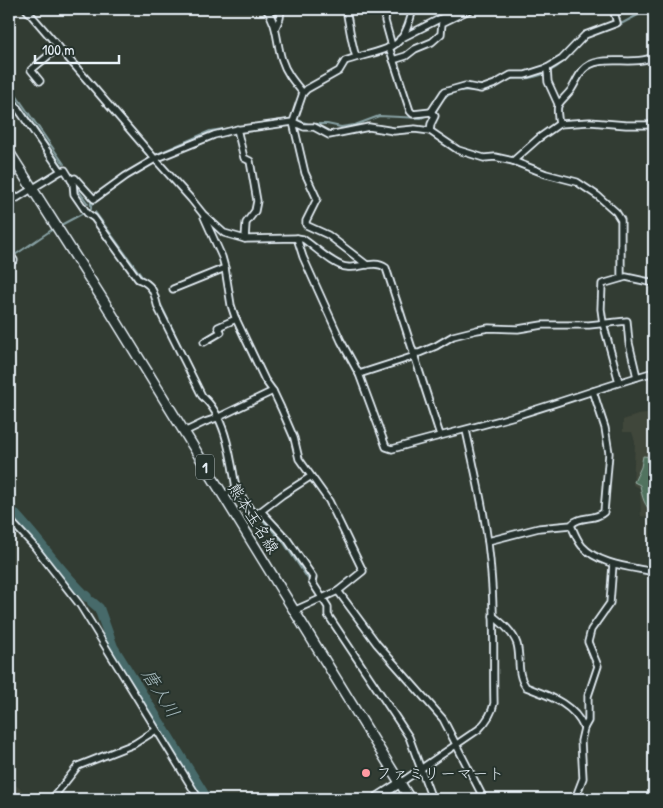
<svg xmlns="http://www.w3.org/2000/svg" width="663" height="808" viewBox="0 0 663 808" font-family="'Patrick Hand','Klee One',sans-serif">
  <rect width="100%" height="100%" fill="#323c33"/>
  <filter id="ink" filterUnits="userSpaceOnUse"><feTurbulence type="fractalNoise" baseFrequency=".02" numOctaves="2"/><feDisplacementMap in="SourceGraphic" scale="10" xChannelSelector="R" yChannelSelector="G"/><feConvolveMatrix kernelMatrix="1 2 1 2 8 2 1 2 1" color-interpolation-filters="sRGB"/></filter>
  <g filter="url(#ink)">
    <!-- built -->
    <g fill="#40473a">
      <path d="M654,413V518L641,516L640,488L633,485L635,442L632,432H623V420L638,415Z"/>
      <path d="M9,780L33,799H9Z"/>
    </g>
    <!-- green -->
    <path fill="#51735e" stroke="#9cb2ab" d="M643,456L654,457V514C644,506 642,497 640,485L634,482L641,467Z"/>
    <g fill="none" stroke-linecap="round" stroke-linejoin="round">
      <!-- stream -->
      <g stroke="#87a0a3" stroke-width="2">
        <path d="M619,25L649,9"/>
        <path d="M509,79C516,78 522,79 529,78C544,76 561,67 569,55"/>
        <path d="M9,85L64,164"/>
        <path d="M9,89L63,167"/>
        <path d="M458,91C480,88 483,98 505,81"/>
        <path d="M298,120L308,124H327L341,127L355,125L379,116L421,118L436,111L443,98L454,92"/>
        <path d="M155,155L210,131L290,119"/>
        <path d="M76,187L88,204"/>
        <path d="M93,204L123,182"/>
        <path d="M95,212L143,278"/>
        <path d="M61,225L91,209V202L81,189"/>
        <path d="M9,259L53,229"/>
        <path d="M161,305L200,385"/>
        <path d="M258,515L284,543L308,579"/>
        <path d="M420,759L430,785"/>
      </g>
      <!-- river -->
      <g stroke="#466a6a" stroke-width="10">
        <path d="M9,508C37,536 58,570 87,597"/>
        <path d="M92,602L99,608L113,647L207,799"/>
      </g>
      <defs>
        <g id="street">
          <path d="M26,9L155,159L191,199L203,214L224,233L245,239L297,238L303,239C314,246 334,266 347,267C359,269 375,259 386,268L440,435"/>
          <path d="M266,9C278,24 276,42 282,60C286,73 295,83 303,93"/>
          <path d="M346,9C349,25 351,41 356,57"/>
          <path d="M386,9L385,21L392,46"/>
          <path d="M276,27L280,18L281,9"/>
          <path d="M400,39L459,9"/>
          <path d="M389,47L410,111L413,114L431,112"/>
          <path d="M393,60L406,56L415,49L432,42L441,34L442,23L471,9"/>
          <path d="M547,68L548,82L558,104"/>
          <path d="M40,81L31,70L59,47"/>
          <path d="M9,96L61,171L65,170L73,183L74,194L87,213L94,218L138,279C154,285 154,294 158,308L202,396C226,416 231,459 236,488L254,515L261,511L287,539L313,577L312,582L328,607V615L409,737L432,799"/>
          <path d="M431,112L444,92L465,86L481,89L495,84L511,75H525L547,68L562,59L585,35L617,23L613,9"/>
          <path d="M559,124C555,101 558,106 571,90C575,84 578,76 583,70C599,52 635,68 654,56"/>
          <path d="M237,129L244,158L250,161L257,201L255,211L246,223L245,239"/>
          <path d="M430,131L431,124L435,116L431,112"/>
          <path d="M513,161L539,138L559,124L590,122L626,125H654"/>
          <path d="M71,180L75,178L94,199L126,176L155,159L214,135L234,130L293,122L304,127H314L329,135L369,127L394,131L415,129L430,131L458,150L484,158L495,157L513,161L546,174L577,182L598,196L616,212L621,220V278"/>
          <path d="M9,203L61,171"/>
          <path d="M204,217L222,257L225,268L231,305L235,317L265,380L273,391L281,408L294,438L299,459L329,501L363,571L338,591L293,611"/>
          <path d="M297,238L303,257L341,341L359,374L386,447L392,449C434,437 476,427 518,415C564,401 609,385 654,372"/>
          <path d="M9,253L14,260"/>
          <path d="M367,265L328,235L306,225V221L317,199L305,173L293,122L303,93L307,89L339,71L345,61C358,56 390,51 398,42C407,33 410,20 413,9"/>
          <path d="M173,289L225,268"/>
          <path d="M204,342L221,332L218,327L236,319"/>
          <path d="M413,353H419L436,346L453,336L477,330L489,328L518,329L542,325H589L627,321L629,343L637,377"/>
          <path d="M359,374L415,356"/>
          <path d="M619,382L603,323L601,309L602,284L626,277L654,283"/>
          <path d="M184,432L205,422L217,418L273,391"/>
          <path d="M223,496L236,488"/>
          <path d="M261,511L282,495L310,477"/>
          <path d="M9,519L34,546L80,605L199,799"/>
          <path d="M571,525C574,532 577,540 582,546C599,565 631,567 654,572"/>
          <path d="M488,541L539,528L571,525C579,515 595,521 604,512L609,453L605,428L593,391"/>
          <path d="M338,591L377,644L443,719L484,799"/>
          <path d="M493,616C502,623 513,632 517,644C521,658 516,674 526,687C549,696 573,703 584,728"/>
          <path d="M400,783L479,729C487,721 492,714 494,703C493,660 495,616 491,573C488,525 476,477 466,430"/>
          <path d="M52,799L78,766L134,744L156,730"/>
          <path d="M575,799L583,778L581,741L584,728L588,721V696L598,666L588,642L591,630L610,603L613,564"/>
        </g>
        <path id="secondary" d="M375,799L400,783"/>
        <path id="primary" d="M9,152L105,303L410,799"/>
      </defs>
      <!-- street casing -->
      <use href="#street" stroke="#e8f1f8" stroke-width="9"/>
      <!-- secondary casing -->
      <use href="#secondary" stroke="#e8f1f8" stroke-width="11"/>
      <!-- primary casing -->
      <use href="#primary" stroke="#e8f1f8" stroke-width="12"/>
      <!-- street -->
      <use href="#street" stroke="#26332d" stroke-width="5.5"/>
      <!-- secondary -->
      <use href="#secondary" stroke="#26332d" stroke-width="8"/>
      <!-- primary -->
      <use href="#primary" stroke="#26332d" stroke-width="9"/>
    </g>
  </g>
  <!-- markers -->
  <circle fill="#ff9aa2" stroke="#26332d" stroke-width="2" cx="366" cy="773" r="5"/>
  <g text-anchor="middle" dominant-baseline="central" stroke-width="4" stroke-linejoin="round" paint-order="stroke">
    <!-- shield labels -->
    <rect fill="#26332d" stroke="#aeb8bb" stroke-width="1" x="196" y="454.5" width="18" height="25" rx="4"/>
    <g font-size="15" font-weight="bold" fill="#e8f1f8">
      <text x="205" y="467">1</text>
    </g>
    <!-- street labels -->
    <g font-size="16" fill="#e8f1f8" stroke="#26332d">
      <text transform="translate(254 518) rotate(58)">熊本玉名線</text>
    </g>
    <!-- poi labels -->
    <g font-size="16" fill="#e8f1f8" stroke="#26332d" text-anchor="start">
      <text x="376" y="773">ファミリーマート</text>
    </g>
    <!-- water labels -->
    <g font-size="18" font-style="italic" fill="#a7bbbf" stroke="#26332d">
      <text transform="translate(161 693) rotate(58)">唐人川</text>
    </g>
  </g>
  <!-- margin -->
  <rect width="663" height="808" fill="none" stroke="#26332d" stroke-width="30"/>
  <rect x="15" y="15" width="633" height="778" fill="none" stroke="#e8f1f8" stroke-width="2" filter="url(#ink)"/>
  <!-- scale -->
  <path d="M35 55v8h84v-8" fill="none" stroke="#e8f1f8" stroke-width="2.5"/>
  <text x="42" y="55" font-size="15" fill="#e8f1f8" stroke="#26332d" stroke-width="4" paint-order="stroke">100 m</text>
</svg>
